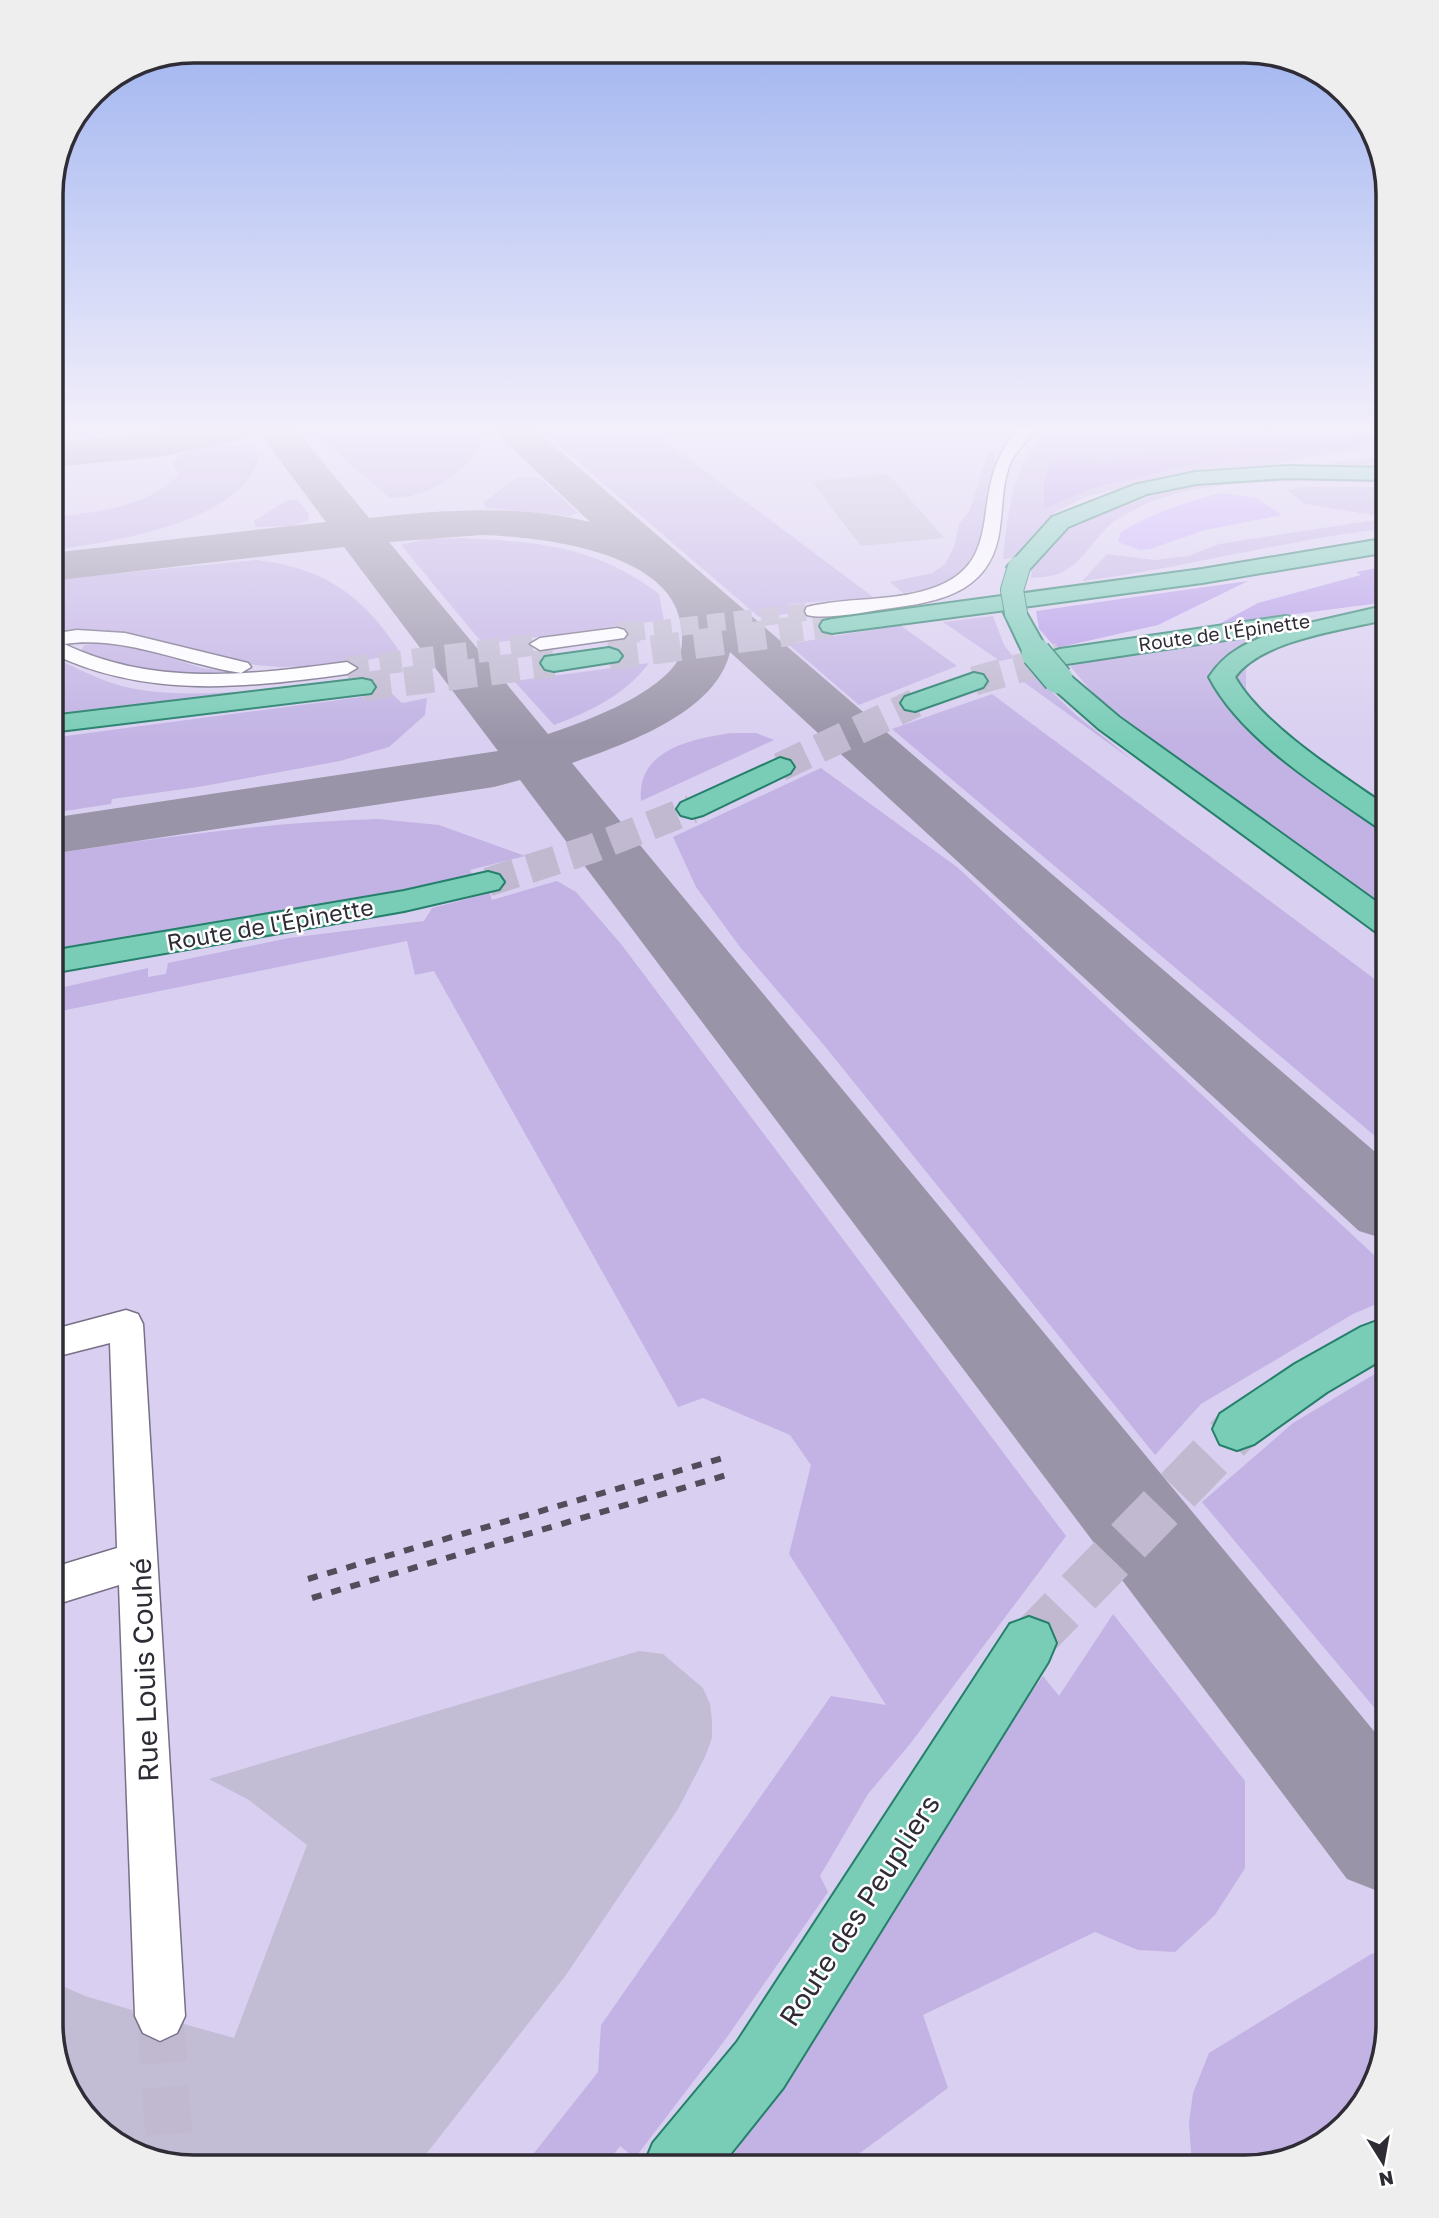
<svg xmlns="http://www.w3.org/2000/svg" width="1439" height="2218" viewBox="0 0 1439 2218" font-family="'Golos Text',sans-serif">
  <rect width="100%" height="100%" fill="#e4dcf7"/>
  <!-- built -->
  <path fill="#d9cff0" d="M51,430H1388V2024L1369,2096L1309,2152L1245,2167H185L115,2143L66,2088L51,2024Z"/>
  <!-- green -->
  <g fill="#c2b3e4">
    <path d="M310,430H477L481,444C462,476 429,498 390,498Z"/>
    <path d="M541,430H650L873,597L789,604L795,613L759,617Z"/>
    <path d="M1052,430H1380L1349,438L1318,436L1248,441L1205,453L1166,451L1104,461L1066,456L1044,509L1093,488L1205,462L1294,455L1388,442V447L1309,457L1265,466L1209,468L1088,496L1052,514L1012,558L1003,559C1007,519 1013,451 1052,430Z"/>
    <path d="M213,444L251,447L259,455C249,521 106,544 51,550V517C94,513 150,507 179,474L173,464L179,455Z"/>
    <path d="M988,452L996,453L976,559C959,583 931,589 903,593L890,582L932,573L945,564L954,547L959,524L970,510Z"/>
    <path d="M1388,456V469L1309,466Z"/>
    <path d="M1327,475L1388,477V483C1318,481 1203,475 1140,507C1131,512 1120,517 1112,523C1093,539 1082,565 1058,574C1050,577 1040,577 1031,578C1032,560 1043,550 1055,538C1121,477 1243,481 1327,475Z"/>
    <path d="M534,477L542,480L578,513L570,516L486,508L483,503L516,478Z"/>
    <path d="M1300,487H1388V514L1372,515L1305,504L1287,490Z"/>
    <path d="M297,499L309,514L308,520L292,526L256,527L254,521L287,500Z"/>
    <path d="M1388,518V528C1285,540 1185,568 1082,581L1107,554L1155,560L1188,556L1219,544Z"/>
    <path d="M463,538C540,542 595,546 659,594L664,620L483,644L401,545L427,539Z"/>
    <path d="M257,560C323,568 361,594 398,649L396,655L329,666L279,667L225,662L127,633L51,634V580Z"/>
    <path d="M993,616L1004,645L1014,658L1000,661L943,622Z"/>
    <path d="M900,625L957,666L859,705L788,644Z"/>
    <path d="M1263,636L1246,662V701L1310,778L1388,835V912L1097,698L1070,666L1140,652Z"/>
    <path d="M93,643L138,648L202,668L259,676L157,675L81,651L84,645Z"/>
    <path d="M51,656C74,667 97,679 122,686C166,698 219,692 264,691L51,716Z"/>
    <path d="M649,663C625,695 591,711 554,725L514,681Z"/>
    <path d="M1034,675L1076,715L1135,762L1018,678Z"/>
    <path d="M391,693L402,703L427,698L425,715L389,747L340,761L198,787L112,799L111,804L51,813V738Z"/>
    <path d="M992,694L1388,989V1147L892,729Z"/>
    <path d="M731,733H756L774,740L641,801C636,750 691,739 731,733Z"/>
    <path d="M821,768L957,867L1388,1268V1299L1353,1314L1201,1404L1155,1455L823,1044L740,947L696,887L673,837Z"/>
    <path d="M378,819L439,825L525,856L470,870L473,876L436,882L414,892L51,953V854C159,838 268,822 378,819Z"/>
    <path d="M557,881L576,892L621,944L1066,1536L910,1744L868,1794L820,1876L828,1892L725,2040L635,2158L620,2146L605,2167H523L598,2072L601,2025L831,1696L886,1705L789,1554L811,1465L790,1435L703,1398L678,1407L434,971L415,975L407,941L51,1013V990L148,968V977L166,974L168,963L289,938L424,921L432,908L490,893L492,900Z"/>
    <path d="M1388,1366V1724L1202,1502L1293,1423Z"/>
    <path d="M1113,1614L1245,1781V1868L1215,1915L1175,1952L1138,1950L1095,1932L923,2015L948,2088L841,2167H726L938,1825L1043,1676L1059,1696Z"/>
    <path d="M1373,1953L1388,1972V2024L1369,2096L1309,2152L1245,2167H1192L1189,2122L1193,2093L1209,2053Z"/>
  </g>
  <!-- forest -->
  <g fill="#b49be7">
    <path d="M1380,430H1388V442L1294,455L1205,462L1093,488L1044,509V481L1051,462L1066,456L1104,461L1166,451L1205,453L1248,441L1318,436L1349,438Z"/>
    <path d="M1388,566V581L1376,585L1388,592V602L1219,624L1258,603L1361,575L1356,572Z"/>
    <path d="M1248,581L1158,625L1056,648L1039,629L1036,611Z"/>
  </g>
  <!-- water -->
  <path fill="#c5abf9" d="M1222,493L1256,498L1282,515L1205,530L1150,549L1140,550L1118,542L1121,532C1154,513 1185,501 1222,493Z"/>
  <g fill="none" stroke-linecap="round" stroke-linejoin="round">
    <!-- taxiway -->
    <g fill="#9a94a8" fill-rule="evenodd">
      <path d="M175,430H254L248,438L160,457L51,467V443Z"/>
      <path d="M257,430H296L369,518C443,510 517,504 590,522L493,430H535L1388,1163V1240L1359,1231L730,652C716,713 625,744 572,763L1388,1748V1895L1347,1879L520,780L494,787L51,854V818L498,751L344,547L51,581V553L326,522ZM482,535C541,537 671,551 681,625C683,638 683,655 674,666C649,698 586,721 548,734L389,542Z"/>
    </g>
  </g>
  <!-- building -->
  <g fill="#c3bcd5">
    <path d="M888,474L944,538L861,546L811,481Z"/>
    <path d="M639,1651L663,1654L703,1688L710,1704L712,1721V1738L705,1757L678,1809L566,1975L416,2167H185L115,2143L66,2088L51,2024V1981L85,1996L132,2010L141,2034L159,2043L178,2035L184,2024L234,2038L307,1845L249,1800L209,1779Z"/>
  </g>
  <g fill="none" stroke-linecap="round" stroke-linejoin="round">
    <!-- minor-tunnel-far2 -->
    <path stroke="#c0b9d0" stroke-width="18" stroke-dasharray="18 9" stroke-linecap="butt" d="M627,633L814,611"/>
    <!-- minor-tunnel-far1 -->
    <g stroke="#c0b9d0" stroke-width="22" stroke-dasharray="22 11" stroke-linecap="butt">
      <path d="M617,634L642,631"/>
      <path d="M347,668L540,644"/>
    </g>
    <!-- minor-tunnel -->
    <path stroke="#c0b9d0" stroke-width="47" stroke-dasharray="47 24" stroke-linecap="butt" d="M160,2016L171,2162"/>
    <!-- major-tunnel-far2 -->
    <path stroke="#c0b9d0" stroke-width="22" stroke-dasharray="22 11" stroke-linecap="butt" d="M781,633L832,626"/>
    <!-- major-tunnel-far1 -->
    <g stroke="#c0b9d0" stroke-width="29" stroke-dasharray="29 14" stroke-linecap="butt">
      <path d="M609,656L794,631"/>
      <path d="M974,681L1060,657"/>
      <path d="M362,687L554,663"/>
      <path d="M780,767L915,703"/>
      <path d="M488,882L591,849L692,809"/>
    </g>
    <!-- major-tunnel -->
    <path stroke="#c0b9d0" stroke-width="47" stroke-dasharray="47 24" stroke-linecap="butt" d="M1029,1643L1237,1429"/>
    <defs>
      <g id="minor">
        <path d="M1019,430H1035C1026,442 1016,450 1010,464C1002,484 1003,506 1000,527C993,589 946,601 892,608C869,611 828,620 807,615L805,611L807,607C847,597 890,602 930,589C1014,562 962,486 1019,430Z"/>
        <path d="M617,628L624,630L627,634L624,638L540,650L530,644L540,638Z"/>
        <path d="M77,630L125,633L248,663L251,667L241,673C182,664 125,635 64,644C154,687 251,675 347,662L357,668L347,674C246,688 145,699 51,653V634Z"/>
        <path d="M126,1310L138,1314L143,1324L185,2016L177,2033L160,2041L143,2033L135,2016L119,1585L51,1606V1568L117,1548L110,1343L51,1358V1330Z"/>
      </g>
      <g id="major">
        <path d="M1287,466L1388,468V480L1287,478L1196,484L1147,494L1068,527L1027,572H1011L1007,567L1052,517L1134,485L1196,472Z"/>
        <path d="M1388,538V552L1202,583L1023,607L1049,653L1045,658H1027L1023,653L1004,613L1006,610L832,633L823,631L820,626L823,621L832,619L1202,569Z"/>
        <path d="M1388,605V619C1344,630 1263,639 1235,677C1262,725 1343,776 1388,807V830L1377,827C1321,788 1241,739 1209,677C1226,651 1249,641 1278,632L1060,665L1051,662L1047,657L1051,652L1060,649L1286,616L1295,618L1298,623L1296,626Z"/>
        <path d="M609,648L618,651L622,656L618,661L554,671L545,669L541,663L545,657Z"/>
        <path d="M1058,671L1067,673L1119,717L1388,910V935L1376,932L1099,729L1049,685L1045,679L1049,673Z"/>
        <path d="M974,673L983,675L987,681L983,687L915,711L905,709L901,703L905,697Z"/>
        <path d="M362,679L371,681L375,687L371,693L51,732V716Z"/>
        <path d="M780,758L790,761L794,767L790,773L703,815L692,818L681,815L677,809L681,803Z"/>
        <path d="M488,872L499,875L504,882L499,889L404,911L51,973V951L404,891Z"/>
        <path d="M1377,1321L1388,1325V1356L1327,1392L1254,1444L1237,1450L1220,1444L1213,1429L1220,1414L1295,1364L1361,1327Z"/>
        <path d="M1029,1617L1048,1624L1056,1643L1048,1662L783,2088L720,2167H643L653,2143L737,2042L1010,1624Z"/>
      </g>
    </defs>
    <!-- minor casing -->
    <use href="#minor" stroke="#777087" stroke-width="3"/>
    <!-- major casing -->
    <use href="#major" stroke="#257f6a" stroke-width="4"/>
    <!-- minor -->
    <use href="#minor" fill="#fff" fill-rule="evenodd"/>
    <!-- major -->
    <use href="#major" fill="#79cdb6" fill-rule="evenodd"/>
    <!-- rail-far1 -->
    <path stroke="#514d5a" stroke-width="2.5" stroke-dasharray="5 5" stroke-linecap="butt" d="M1381,588L1388,587"/>
    <!-- rail -->
    <g stroke="#514d5a" stroke-width="6" stroke-dasharray="10 10" stroke-linecap="butt">
      <path d="M308,1579L726,1457"/>
      <path d="M312,1598L730,1474"/>
    </g>
    <defs>
      <path id="major-bridge-far1" d="M1016,613L1012,590L1019,567"/>
      <path id="major-bridge" d="M1036,653L1058,679"/>
    </defs>
    <!-- major-bridge-far1 casing -->
    <use href="#major-bridge-far1" stroke="#257f6a" stroke-width="24" stroke-linecap="butt"/>
    <!-- major-bridge casing -->
    <use href="#major-bridge" stroke="#257f6a" stroke-width="32" stroke-linecap="butt"/>
    <!-- major-bridge-far1 -->
    <use href="#major-bridge-far1" stroke="#79cdb6" stroke-width="22"/>
    <!-- major-bridge -->
    <use href="#major-bridge" stroke="#79cdb6" stroke-width="29"/>
  </g>
  <!-- sky -->
  <linearGradient id="sky" x2="0" y2="1"><stop stop-color="#9ab0ef"/><stop offset="0.58" stop-color="#f3effb"/><stop offset="1" stop-color="#f3effb" stop-opacity="0"/></linearGradient>
  <rect width="1439" height="741" fill="url(#sky)"/>
  <g text-anchor="middle" dominant-baseline="central" stroke-width="5" stroke-linejoin="round" paint-order="stroke">
    <!-- far-street labels -->
    <g font-size="19" fill="#2f2c36" stroke="#fff">
      <text transform="translate(1224 632) rotate(-8)">Route de l'Épinette</text>
    </g>
    <!-- street labels -->
    <g font-size="23" fill="#2f2c36" stroke="#fff">
      <text transform="translate(270 924) rotate(-10)">Route de l'Épinette</text>
    </g>
    <!-- near-street labels -->
    <g font-size="28" fill="#2f2c36" stroke="#fff">
      <text transform="translate(144 1670) rotate(-92)">Rue Louis Couhé</text>
      <text transform="translate(859 1910) rotate(-57)">Route des Peupliers</text>
    </g>
  </g>
  <!-- crop -->
  <path d="M0 0H1439V2218H0ZM194 63H1245A131 131 0 0 1 1376 194V2024A131 131 0 0 1 1245 2155H194A131 131 0 0 1 63 2024V194A131 131 0 0 1 194 63Z" fill="#eeeeef" fill-rule="evenodd"/>
  <path fill="none" stroke="#2f2c36" stroke-width="3.5" d="M194 63H1245A131 131 0 0 1 1376 194V2024A131 131 0 0 1 1245 2155H194A131 131 0 0 1 63 2024V194A131 131 0 0 1 194 63Z"/>
  <!-- north arrow -->
  <g transform="translate(1383 2162) rotate(169)" stroke="#ffffff" stroke-width="5" paint-order="stroke">
  <path d="M0-5L12 26L0 18L-12 26Z" fill="#2f2c36"/>
  <text y="-10" font-size="19" font-weight="bold" text-anchor="middle" fill="#2f2c36">N</text>
  </g>
</svg>
